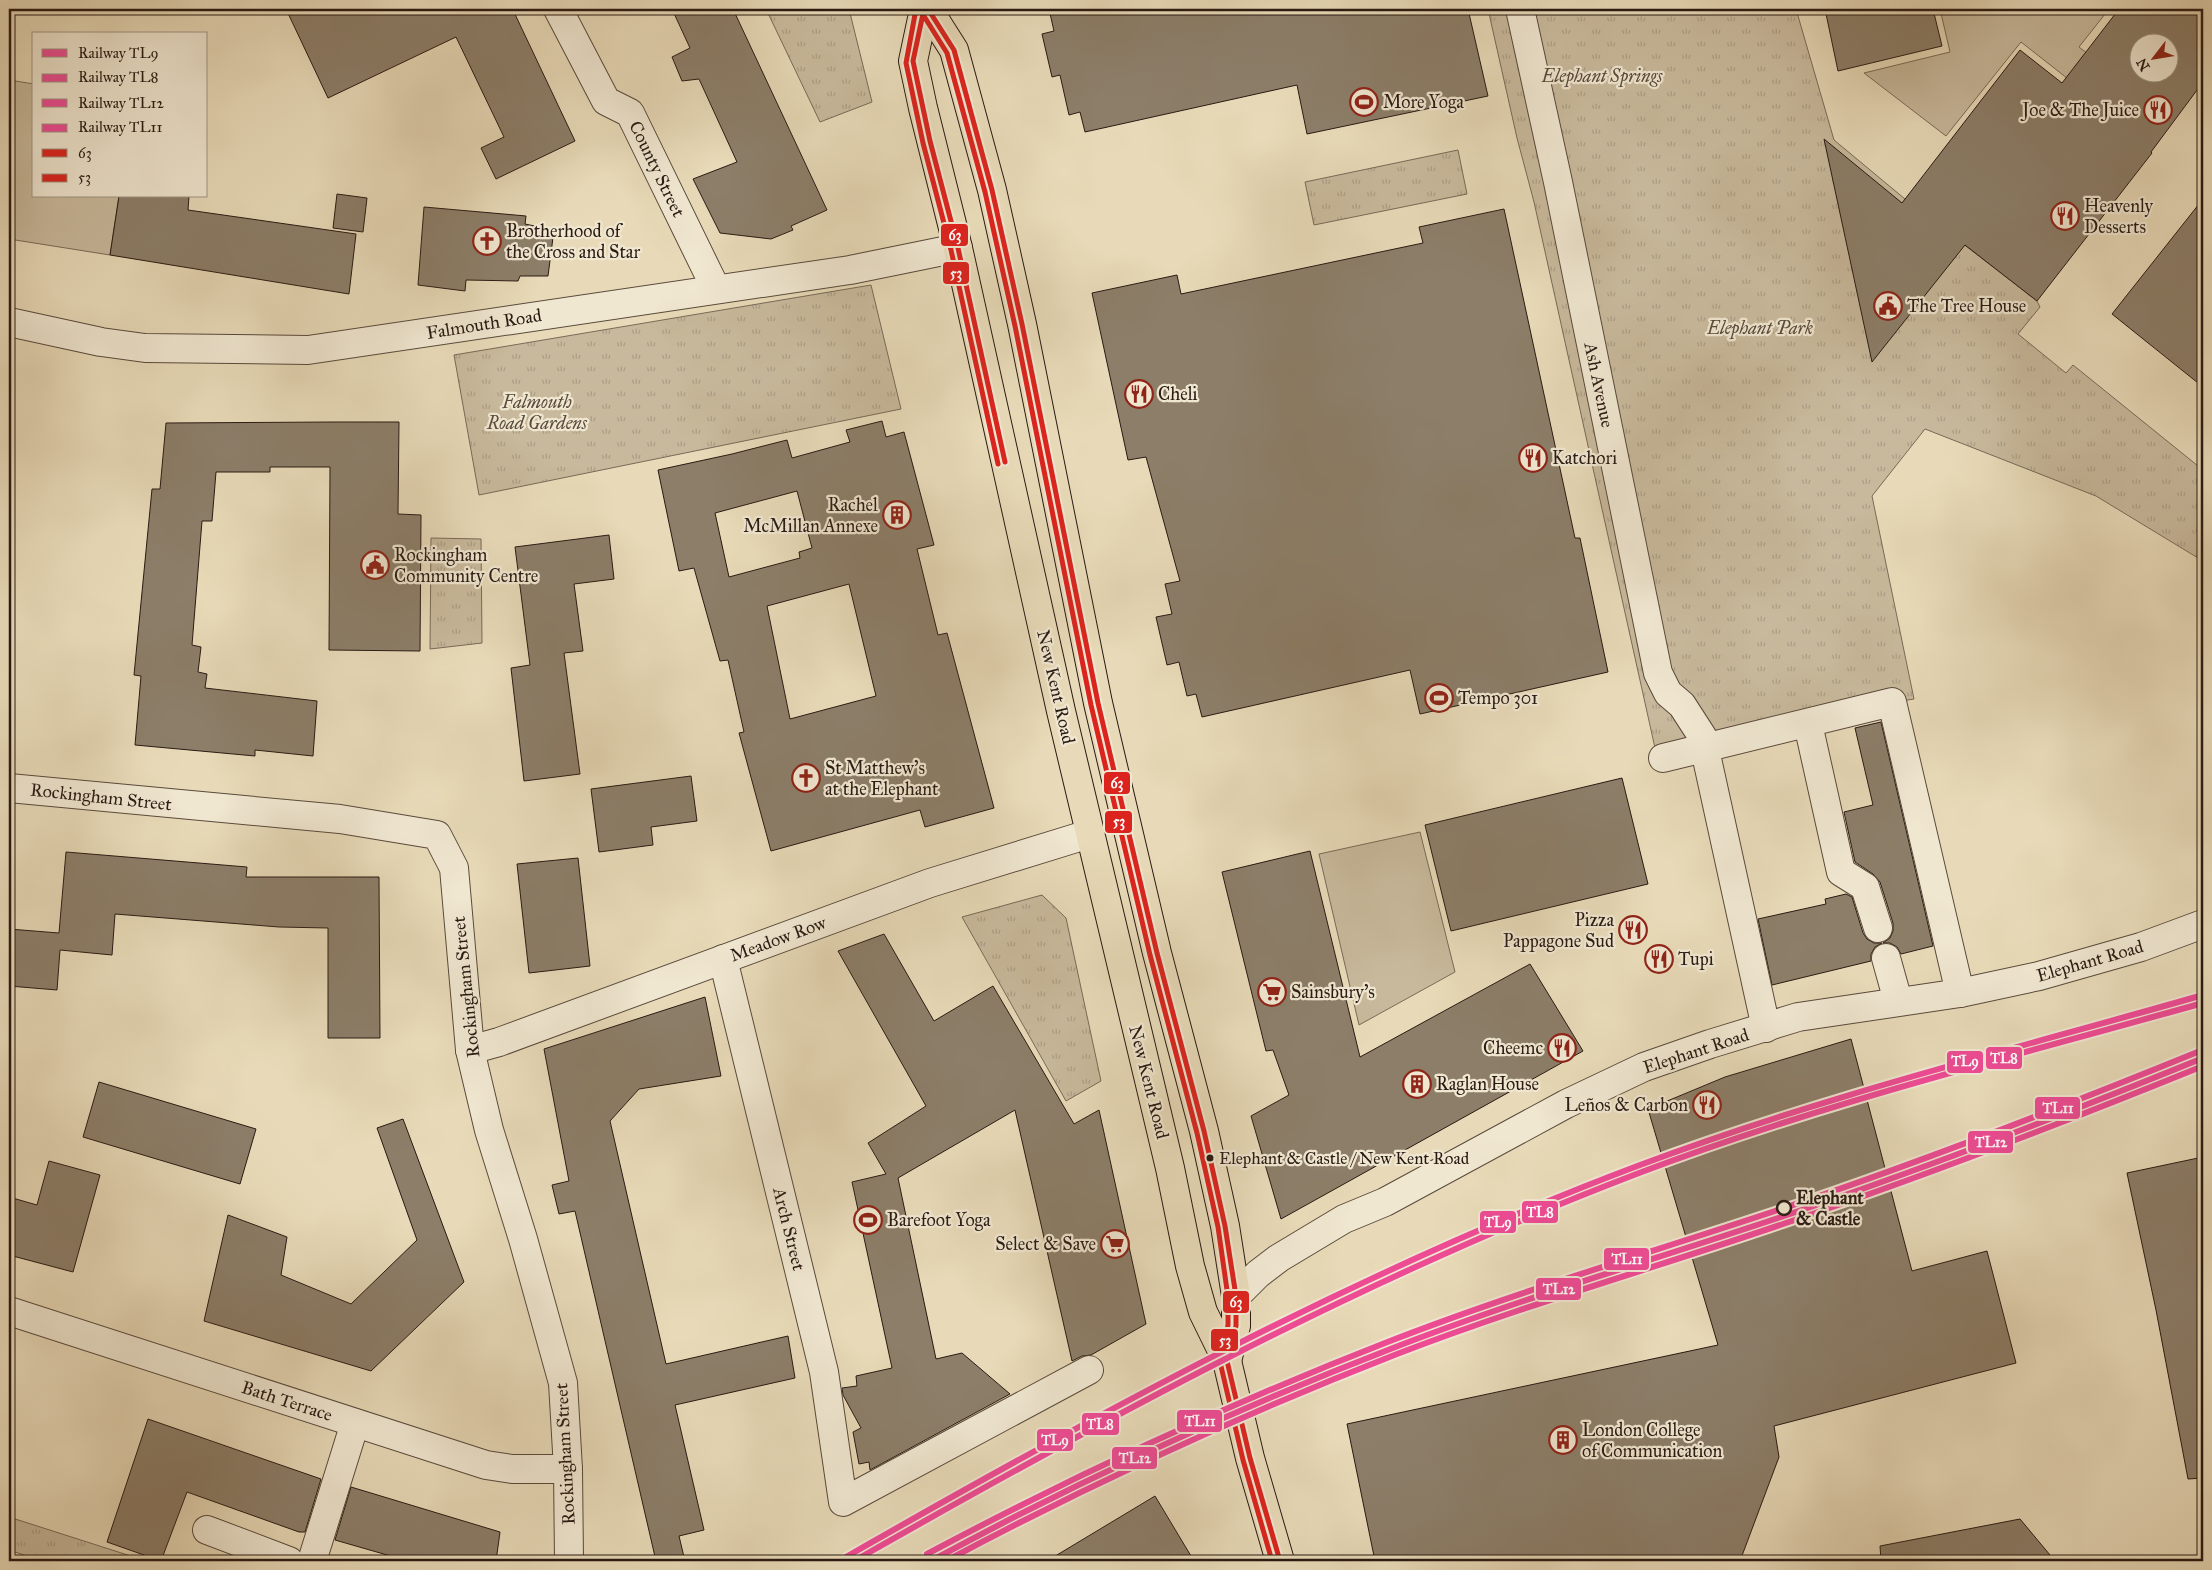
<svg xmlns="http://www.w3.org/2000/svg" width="2212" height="1570" viewBox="0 0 2212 1570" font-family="'IM FELL Great Primer',serif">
  <defs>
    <pattern id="grass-tufts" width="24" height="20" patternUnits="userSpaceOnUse" patternTransform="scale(1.25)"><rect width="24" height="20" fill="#c8b99c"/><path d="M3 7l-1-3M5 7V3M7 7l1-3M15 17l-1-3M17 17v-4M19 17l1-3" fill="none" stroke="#ac9e86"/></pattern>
  </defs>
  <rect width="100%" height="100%" fill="#e8dab8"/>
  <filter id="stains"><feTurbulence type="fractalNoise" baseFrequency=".004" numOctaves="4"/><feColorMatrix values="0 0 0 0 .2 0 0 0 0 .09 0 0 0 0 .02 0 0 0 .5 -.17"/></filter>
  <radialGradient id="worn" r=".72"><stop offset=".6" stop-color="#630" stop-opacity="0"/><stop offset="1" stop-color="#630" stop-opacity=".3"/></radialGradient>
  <!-- grass -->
  <g fill="url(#grass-tufts)" stroke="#786a58">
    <path d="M766,9H849L872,102L820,122Z"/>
    <path d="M1488,9H1796L1834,140L1905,199L2037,301L2040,307L2018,334L2066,373L2073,365L2203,470V561L2096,496L1925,429L1872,496L1914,699L1781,720L1655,748L1534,202L1517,138Z"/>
    <path d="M1458,150L1467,194L1314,225L1305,182Z"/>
    <path d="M871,285L901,409L479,495L454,355Z"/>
    <path d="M431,538L481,539L482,643L430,649Z"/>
    <path d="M1042,895L1066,918L1101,1081L1066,1101L962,917Z"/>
    <path d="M9,1517L137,1558L136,1561H42L9,1550Z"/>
  </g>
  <!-- garden -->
  <g fill="#c8b99c" stroke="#786a58">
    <path d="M1940,9H2109L2079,47L2167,115L2147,141L2021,42L1946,136L1864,73L1950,52Z"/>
    <path d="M9,80L34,84V196H119L110,255L9,239Z"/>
    <path d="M1420,832L1455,972L1359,1025L1319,854Z"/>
  </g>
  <!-- building -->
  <g fill="#8c7e69" stroke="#291a13" fill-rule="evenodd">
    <path d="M286,9H516L513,10L575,141L496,179L481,148L504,137L456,37L328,98Z"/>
    <path d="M672,9H733L827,210L791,226L793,230L771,239L720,233L693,179L737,162L699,79L682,81L672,57L690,48Z"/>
    <path d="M1049,9H1468L1488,96L1307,134L1297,85L1085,132L1080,112L1069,115L1060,75L1052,77L1042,34L1054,31Z"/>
    <path d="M1825,9H1933L1942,46L1838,71Z"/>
    <path d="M2119,9H2203V82L2151,152L2152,153L2037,301L1965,245L1872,362L1824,139L1902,203L2020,50L2062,83ZM2140,42H2170V72H2140Z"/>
    <path d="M337,194L367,198L363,232L333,228Z"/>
    <path d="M119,196H189L188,210L356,234L349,294L110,255Z"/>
    <path d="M2203,199V387L2112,314Z"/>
    <path d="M424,207L526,216L525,224L554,230L548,276H520L518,281L466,280L465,291L418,285Z"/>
    <path d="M1504,209L1575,538H1580L1608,672L1420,714L1410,670L1202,717L1196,694L1187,696L1179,662L1167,665L1156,617L1172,614L1165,584L1180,581L1146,457L1128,460L1092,293L1177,275L1181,294L1423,243L1419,227Z"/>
    <path d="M882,421L886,437L904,432L934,545L917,549L938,635L947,633L994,808L925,827L920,810L771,851L739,733L744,732L728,660L720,661L694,568L679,571L658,470L732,454L787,440L792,458L850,442L846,430ZM797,491L812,548L799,552L800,558L729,577L715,513ZM849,584L876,696L790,719L767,606Z"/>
    <path d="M331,422H399L398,514L421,515L420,651L329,650L330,467H270V472H216L212,521H202L192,645L201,647L198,672L207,674L205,688L317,701L313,756L255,750V756L135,745L141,676L134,675L152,489H160L166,423Z"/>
    <path d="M609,535L614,579L574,584L583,651L564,653L580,774L524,781L511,668L530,665L515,547Z"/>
    <path d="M1881,722L1933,946L1901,954L1897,947L1890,943H1883L1890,938L1893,931V923L1880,882L1873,874L1855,862L1844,812L1873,805L1855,728Z"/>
    <path d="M691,776L697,821L651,827L653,845L599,852L591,789Z"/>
    <path d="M1622,778L1648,884L1451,931L1425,825Z"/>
    <path d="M1310,851L1360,1057L1530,964L1583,1051L1281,1219L1251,1116L1289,1095L1273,1050L1266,1051L1222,872Z"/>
    <path d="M66,852L247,867L246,877H379L380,1038H328V928L279,927L115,914L112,955L60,950L57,990L9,986V929L59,933Z"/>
    <path d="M578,858L590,966L529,973L517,864Z"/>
    <path d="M1846,894L1852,897L1863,933L1867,939L1874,943H1882L1875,947L1871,954V961L1772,985L1758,919L1826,904L1825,899Z"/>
    <path d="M884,934L934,1021L993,986L1074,1124L1099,1110L1146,1324L1091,1355L1082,1356L1072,1361L1015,1110L898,1178L936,1359L962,1353L1010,1394L870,1470L869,1462L859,1464L853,1432L861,1428L843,1395L842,1388L857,1386L856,1376L892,1368L852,1182L886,1174L868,1143L926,1106L838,951Z"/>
    <path d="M705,997L721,1076L639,1089L610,1121L666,1364L788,1336L795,1378L675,1405L704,1530L679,1536L684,1557L656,1561L575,1211L559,1214L552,1185L569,1181L544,1049Z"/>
    <path d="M1851,1039L1912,1271L1987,1251L2016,1363L1774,1426L1779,1457L1740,1561H1375L1347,1424L1718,1345L1648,1109L1725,1077Z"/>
    <path d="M99,1082L256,1129L240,1184L83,1137Z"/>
    <path d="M403,1119L464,1282L371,1371L204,1321L228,1215L287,1237L281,1275L351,1304L417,1240L377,1128Z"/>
    <path d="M2203,1157V1478L2188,1479L2156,1310L2127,1173Z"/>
    <path d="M49,1161L100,1175L73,1272L9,1255V1197L37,1205Z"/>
    <path d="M148,1419L321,1479L305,1532H299L187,1492L161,1561L107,1542Z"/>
    <path d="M351,1487L500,1532L496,1561H408L335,1540Z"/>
    <path d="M1155,1496L1194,1561H1047Z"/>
    <path d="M2020,1519L2055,1561H1881L1880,1546Z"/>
  </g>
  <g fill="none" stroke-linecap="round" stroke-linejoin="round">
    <defs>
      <g id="street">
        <path d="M558,9L606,101L630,113L716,289"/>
        <path d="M1520,9L1558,182L1658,673L1668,693L1682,705L1702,736L1766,1028"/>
        <path d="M9,322L101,342L145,348L308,350L850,270L958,248"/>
        <path d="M1808,724L1841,872L1865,887L1878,928"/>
        <path d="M1663,758L1892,702L1960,993"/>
        <path d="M9,788L340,819L437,835L454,868L470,1050L489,1130L523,1239L563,1383L568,1469L569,1561"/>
        <path d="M1886,958L1898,1001"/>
        <path d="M723,959L824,1372L843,1502L1089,1370"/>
        <path d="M470,1050L499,1042L930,883L1089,834"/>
        <path d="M1236,1296L1258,1274L1279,1258L1344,1219L1385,1202L1566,1104L1644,1067L1710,1044L1798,1017L1960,993L2039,976L2141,947L2203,924"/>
        <path d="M9,1311L486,1465L512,1469H568"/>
        <path d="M207,1530L289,1561"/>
        <path d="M312,1561L355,1423"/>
      </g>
      <g id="highway">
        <path d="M924,9L913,61L923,108L958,248L1061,711L1170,1168L1190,1266L1203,1312L1227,1361L1250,1458L1280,1561"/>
        <path d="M928,9L954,50L992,190L1022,324L1098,703L1157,953L1204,1131L1225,1226L1236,1296V1326L1227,1361"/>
      </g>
    </defs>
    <!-- street casing -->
    <use href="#street" stroke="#594a3c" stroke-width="30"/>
    <!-- highway casing -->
    <use href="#highway" stroke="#291a13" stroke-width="30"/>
    <!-- street -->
    <use href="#street" stroke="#f0e7d1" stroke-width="28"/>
    <!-- highway -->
    <use href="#highway" stroke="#e8dab8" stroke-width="28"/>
    <defs>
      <g id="bus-1">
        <path d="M924,9L913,61L930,141L958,248L1005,462"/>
        <path d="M928,9L954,50L992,190L1022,324L1098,703L1157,953L1204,1131L1225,1226L1236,1296V1326L1227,1361L1250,1458L1280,1561"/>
      </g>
      <g id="bus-2">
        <path d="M916,9L906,63L923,143L951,250L998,464"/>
        <path d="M922,13L947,53L985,192L1015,326L1091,705L1150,955L1197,1133L1218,1227L1228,1297V1325L1220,1362L1243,1460L1272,1561"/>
      </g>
    </defs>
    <!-- bus-1 casing -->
    <use href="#bus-1" stroke="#f0e7d1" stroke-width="9"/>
    <!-- bus-2 casing -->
    <use href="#bus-2" stroke="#f0e7d1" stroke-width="9"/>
    <!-- bus-1 -->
    <use href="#bus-1" stroke="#dc241f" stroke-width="5"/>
    <!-- bus-2 -->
    <use href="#bus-2" stroke="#dc241f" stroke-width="5"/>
    <defs>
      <path id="rail-1" d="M839,1561C1097,1413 1361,1270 1640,1165C1823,1096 2015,1049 2203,995"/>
      <g id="rail-2">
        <path d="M854,1561C1107,1417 1366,1277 1639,1173C1823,1103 2015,1056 2203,1003"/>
        <path d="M946,1561C1092,1483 1243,1414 1397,1354C1524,1305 1655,1268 1783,1224C1925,1176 2065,1122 2203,1066"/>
      </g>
      <path id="rail-3" d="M931,1561C1080,1480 1235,1409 1393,1348C1519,1299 1650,1261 1778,1218C1922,1170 2063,1115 2203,1058"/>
      <path id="rail-4" d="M927,1554C1077,1474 1231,1403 1390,1341C1516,1292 1646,1254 1775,1211C1919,1163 2060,1108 2200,1051"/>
    </defs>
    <!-- rail-1 casing -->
    <use href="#rail-1" stroke="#f0e7d1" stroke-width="10"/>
    <!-- rail-2 casing -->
    <use href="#rail-2" stroke="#f0e7d1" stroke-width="10"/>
    <!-- rail-3 casing -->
    <use href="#rail-3" stroke="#f0e7d1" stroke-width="10"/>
    <!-- rail-4 casing -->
    <use href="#rail-4" stroke="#f0e7d1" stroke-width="10"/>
    <!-- rail-1 -->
    <use href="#rail-1" stroke="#ee4b95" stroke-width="6"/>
    <!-- rail-2 -->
    <use href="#rail-2" stroke="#ee4b95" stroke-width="6"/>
    <!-- rail-3 -->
    <use href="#rail-3" stroke="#ee4b95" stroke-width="6"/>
    <!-- rail-4 -->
    <use href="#rail-4" stroke="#ee4b95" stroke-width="6"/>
  </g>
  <!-- icons -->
  <defs>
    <symbol id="stadium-ring" viewBox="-11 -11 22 22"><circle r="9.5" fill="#f0e7d1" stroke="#8f2418" stroke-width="1.5"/><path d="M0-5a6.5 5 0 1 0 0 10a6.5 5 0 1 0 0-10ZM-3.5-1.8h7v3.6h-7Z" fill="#8f2418"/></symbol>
    <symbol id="restaurant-ring" viewBox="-11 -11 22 22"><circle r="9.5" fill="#f0e7d1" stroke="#8f2418" stroke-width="1.5"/><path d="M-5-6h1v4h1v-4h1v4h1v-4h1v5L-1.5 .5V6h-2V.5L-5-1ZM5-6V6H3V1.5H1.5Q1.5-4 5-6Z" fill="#8f2418"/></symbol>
    <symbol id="church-ring" viewBox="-11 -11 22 22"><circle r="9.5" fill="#f0e7d1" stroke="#8f2418" stroke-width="1.5"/><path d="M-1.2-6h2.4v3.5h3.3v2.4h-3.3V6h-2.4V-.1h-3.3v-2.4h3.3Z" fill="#8f2418"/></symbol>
    <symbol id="civic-ring" viewBox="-11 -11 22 22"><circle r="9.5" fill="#f0e7d1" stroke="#8f2418" stroke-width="1.5"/><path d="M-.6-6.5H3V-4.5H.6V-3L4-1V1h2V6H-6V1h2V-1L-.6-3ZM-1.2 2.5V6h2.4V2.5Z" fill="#8f2418"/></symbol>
    <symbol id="building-ring" viewBox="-11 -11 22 22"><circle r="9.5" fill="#f0e7d1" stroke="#8f2418" stroke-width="1.5"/><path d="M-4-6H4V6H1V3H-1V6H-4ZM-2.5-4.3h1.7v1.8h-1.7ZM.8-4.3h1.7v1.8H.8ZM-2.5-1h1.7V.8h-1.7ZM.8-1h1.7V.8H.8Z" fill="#8f2418"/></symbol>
    <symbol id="supermarket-ring" viewBox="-11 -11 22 22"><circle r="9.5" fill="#f0e7d1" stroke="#8f2418" stroke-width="1.5"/><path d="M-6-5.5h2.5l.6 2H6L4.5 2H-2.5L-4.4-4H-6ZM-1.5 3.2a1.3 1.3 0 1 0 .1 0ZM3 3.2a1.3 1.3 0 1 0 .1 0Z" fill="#8f2418"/></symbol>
  </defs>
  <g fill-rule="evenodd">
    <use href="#stadium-ring" x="1348" y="86" width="32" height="32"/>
    <use href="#restaurant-ring" x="2142" y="94" width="32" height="32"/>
    <use href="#restaurant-ring" x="2049" y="200" width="32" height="32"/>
    <use href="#church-ring" x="471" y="225" width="32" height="32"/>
    <use href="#civic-ring" x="1872" y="290" width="32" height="32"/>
    <use href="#restaurant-ring" x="1123" y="378" width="32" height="32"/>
    <use href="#restaurant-ring" x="1517" y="442" width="32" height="32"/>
    <use href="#building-ring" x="881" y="499" width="32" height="32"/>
    <use href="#civic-ring" x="359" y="549" width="32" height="32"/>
    <use href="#stadium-ring" x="1423" y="682" width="32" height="32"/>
    <use href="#church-ring" x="790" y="762" width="32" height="32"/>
    <use href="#restaurant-ring" x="1617" y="914" width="32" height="32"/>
    <use href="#restaurant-ring" x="1643" y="943" width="32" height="32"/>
    <use href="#supermarket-ring" x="1256" y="976" width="32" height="32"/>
    <use href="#restaurant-ring" x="1546" y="1032" width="32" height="32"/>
    <use href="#building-ring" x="1401" y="1068" width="32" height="32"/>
    <use href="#restaurant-ring" x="1691" y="1089" width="32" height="32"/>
    <use href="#stadium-ring" x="852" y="1204" width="32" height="32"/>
    <use href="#supermarket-ring" x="1099" y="1228" width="32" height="32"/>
    <use href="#building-ring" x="1547" y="1424" width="32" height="32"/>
  </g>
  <!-- markers -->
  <circle fill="#291a13" stroke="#f0e7d1" stroke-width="2" cx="1210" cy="1158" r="4.5"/>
  <circle fill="#f0e7d1" stroke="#291a13" stroke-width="2.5" cx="1784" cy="1208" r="7"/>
  <g text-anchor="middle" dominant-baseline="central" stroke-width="4.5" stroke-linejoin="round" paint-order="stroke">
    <!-- bus labels -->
    <g font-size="17" fill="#291a13" stroke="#f0e7d1" text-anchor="start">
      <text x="1219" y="1158">Elephant &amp; Castle / New Kent Road</text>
    </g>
    <!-- park labels -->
    <g font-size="18" font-style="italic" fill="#594a3c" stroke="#f0e7d1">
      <text x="1602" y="76">Elephant Springs</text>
      <text x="1760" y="328">Elephant Park</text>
      <text x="537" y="402">Falmouth<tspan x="537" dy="21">Road Gardens</tspan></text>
    </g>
    <!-- poi labels -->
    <g font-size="18" fill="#291a13" stroke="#f0e7d1" text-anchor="start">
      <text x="1383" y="102">More Yoga</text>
      <text x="2139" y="110" text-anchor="end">Joe &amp; The Juice</text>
      <text x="2084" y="206">Heavenly<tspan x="2084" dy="21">Desserts</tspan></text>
      <text x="506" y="231">Brotherhood of<tspan x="506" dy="21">the Cross and Star</tspan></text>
      <text x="1907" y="306">The Tree House</text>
      <text x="1158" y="394">Cheli</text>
      <text x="1552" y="458">Katchori</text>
      <text x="878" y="505" text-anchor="end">Rachel<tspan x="878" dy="21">McMillan Annexe</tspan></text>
      <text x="394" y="555">Rockingham<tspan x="394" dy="21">Community Centre</tspan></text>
      <text x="1458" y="698">Tempo 301</text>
      <text x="825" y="768">St Matthew's<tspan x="825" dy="21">at the Elephant</tspan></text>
      <text x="1614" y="920" text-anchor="end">Pizza<tspan x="1614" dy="21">Pappagone Sud</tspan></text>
      <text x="1678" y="959">Tupi</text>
      <text x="1291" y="992">Sainsbury's</text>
      <text x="1543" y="1048" text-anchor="end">Cheemc</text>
      <text x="1436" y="1084">Raglan House</text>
      <text x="1688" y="1105" text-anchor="end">Leños &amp; Carbon</text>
      <text x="887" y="1220">Barefoot Yoga</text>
      <text x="1096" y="1244" text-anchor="end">Select &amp; Save</text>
      <text x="1582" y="1430">London College<tspan x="1582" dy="21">of Communication</tspan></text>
    </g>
    <!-- street labels -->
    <g font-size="18" fill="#291a13" stroke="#f0e7d1">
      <text transform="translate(657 169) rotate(64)">County Street</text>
      <text transform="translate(484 324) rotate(-9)">Falmouth Road</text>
      <text transform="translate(1599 385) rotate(78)">Ash Avenue</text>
      <text transform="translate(1056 687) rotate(77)">New Kent Road</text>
      <text transform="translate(101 797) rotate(6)">Rockingham Street</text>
      <text transform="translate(778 939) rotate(-20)">Meadow Row</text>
      <text transform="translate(2090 961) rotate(-16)">Elephant Road</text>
      <text transform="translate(466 987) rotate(-96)">Rockingham Street</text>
      <text transform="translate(1696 1051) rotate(-18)">Elephant Road</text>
      <text transform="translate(1149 1082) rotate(76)">New Kent Road</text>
      <text transform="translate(789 1229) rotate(76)">Arch Street</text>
      <text transform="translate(287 1401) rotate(18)">Bath Terrace</text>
      <text transform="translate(565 1454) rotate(-93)">Rockingham Street</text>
    </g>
    <!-- stop labels -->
    <g font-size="18" font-weight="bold" fill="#291a13" stroke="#f0e7d1" text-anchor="start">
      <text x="1796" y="1198">Elephant<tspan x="1796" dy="21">&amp; Castle</tspan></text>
    </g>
  </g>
  <g stroke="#f0e7d1" stroke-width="2">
    <rect x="940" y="223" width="29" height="24" rx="5" fill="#dc241f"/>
    <rect x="942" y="261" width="28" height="24" rx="5" fill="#dc241f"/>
    <rect x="1103" y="771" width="28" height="24" rx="5" fill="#dc241f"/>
    <rect x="1104" y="810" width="29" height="24" rx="5" fill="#dc241f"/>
    <rect x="1985" y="1046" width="38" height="24" rx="5" fill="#ee4b95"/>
    <rect x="1946" y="1050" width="38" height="24" rx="5" fill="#ee4b95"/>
    <rect x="2034" y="1096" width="47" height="24" rx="5" fill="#ee4b95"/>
    <rect x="1967" y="1130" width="47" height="24" rx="5" fill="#ee4b95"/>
    <rect x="1521" y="1200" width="38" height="24" rx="5" fill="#ee4b95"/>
    <rect x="1479" y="1210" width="38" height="24" rx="5" fill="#ee4b95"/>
    <rect x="1603" y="1247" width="47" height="24" rx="5" fill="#ee4b95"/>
    <rect x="1535" y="1277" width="47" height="24" rx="5" fill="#ee4b95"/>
    <rect x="1222" y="1290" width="28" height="24" rx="5" fill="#dc241f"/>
    <rect x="1210" y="1328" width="29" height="24" rx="5" fill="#dc241f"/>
    <rect x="1176" y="1409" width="47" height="24" rx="5" fill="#ee4b95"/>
    <rect x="1081" y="1412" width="39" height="24" rx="5" fill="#ee4b95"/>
    <rect x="1036" y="1428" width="38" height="24" rx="5" fill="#ee4b95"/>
    <rect x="1111" y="1446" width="47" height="24" rx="5" fill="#ee4b95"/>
  </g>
  <g font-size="14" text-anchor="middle" font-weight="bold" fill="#fff">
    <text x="955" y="240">63</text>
    <text x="956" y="278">53</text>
    <text x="1117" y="788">63</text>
    <text x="1119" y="826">53</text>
    <text x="2004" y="1063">TL8</text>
    <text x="1965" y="1066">TL9</text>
    <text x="2058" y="1113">TL11</text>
    <text x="1991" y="1147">TL12</text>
    <text x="1540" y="1217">TL8</text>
    <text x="1498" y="1227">TL9</text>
    <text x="1627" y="1264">TL11</text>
    <text x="1559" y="1294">TL12</text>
    <text x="1236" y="1307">63</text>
    <text x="1225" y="1345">53</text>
    <text x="1200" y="1426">TL11</text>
    <text x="1100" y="1429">TL8</text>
    <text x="1055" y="1445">TL9</text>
    <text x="1135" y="1463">TL12</text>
  </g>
  <!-- margin -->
  <rect width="2212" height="1570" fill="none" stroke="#e8dab8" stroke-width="30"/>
  <rect x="10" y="10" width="2192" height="1550" fill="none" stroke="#291a13" stroke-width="2.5"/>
  <rect x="15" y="15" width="2182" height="1540" fill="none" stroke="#291a13"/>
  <!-- legend -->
  <rect x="32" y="32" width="175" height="165" fill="#f0e7d1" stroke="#a09585"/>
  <rect x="42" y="49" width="25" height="8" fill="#ee4b95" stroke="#a09585"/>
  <text x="78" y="58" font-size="15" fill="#291a13">Railway TL9</text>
  <rect x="42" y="74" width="25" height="8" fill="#ee4b95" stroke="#a09585"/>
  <text x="78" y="82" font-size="15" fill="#291a13">Railway TL8</text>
  <rect x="42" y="99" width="25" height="8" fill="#ee4b95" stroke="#a09585"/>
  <text x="78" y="108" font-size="15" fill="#291a13">Railway TL12</text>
  <rect x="42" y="124" width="25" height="8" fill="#ee4b95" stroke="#a09585"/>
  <text x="78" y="132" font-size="15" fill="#291a13">Railway TL11</text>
  <rect x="42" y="149" width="25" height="8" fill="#dc241f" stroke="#a09585"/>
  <text x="78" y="158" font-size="15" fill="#291a13">63</text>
  <rect x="42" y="174" width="25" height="8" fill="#dc241f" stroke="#a09585"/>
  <text x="78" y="182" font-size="15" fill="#291a13">53</text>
  <!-- north arrow -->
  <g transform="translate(2154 58) rotate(239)"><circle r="24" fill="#f0e7d1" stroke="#a09585"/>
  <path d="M0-4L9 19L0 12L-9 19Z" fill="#8f2418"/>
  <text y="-8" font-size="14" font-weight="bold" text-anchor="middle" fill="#291a13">N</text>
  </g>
  <rect width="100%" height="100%" filter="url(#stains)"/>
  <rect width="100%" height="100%" fill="url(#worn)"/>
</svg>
